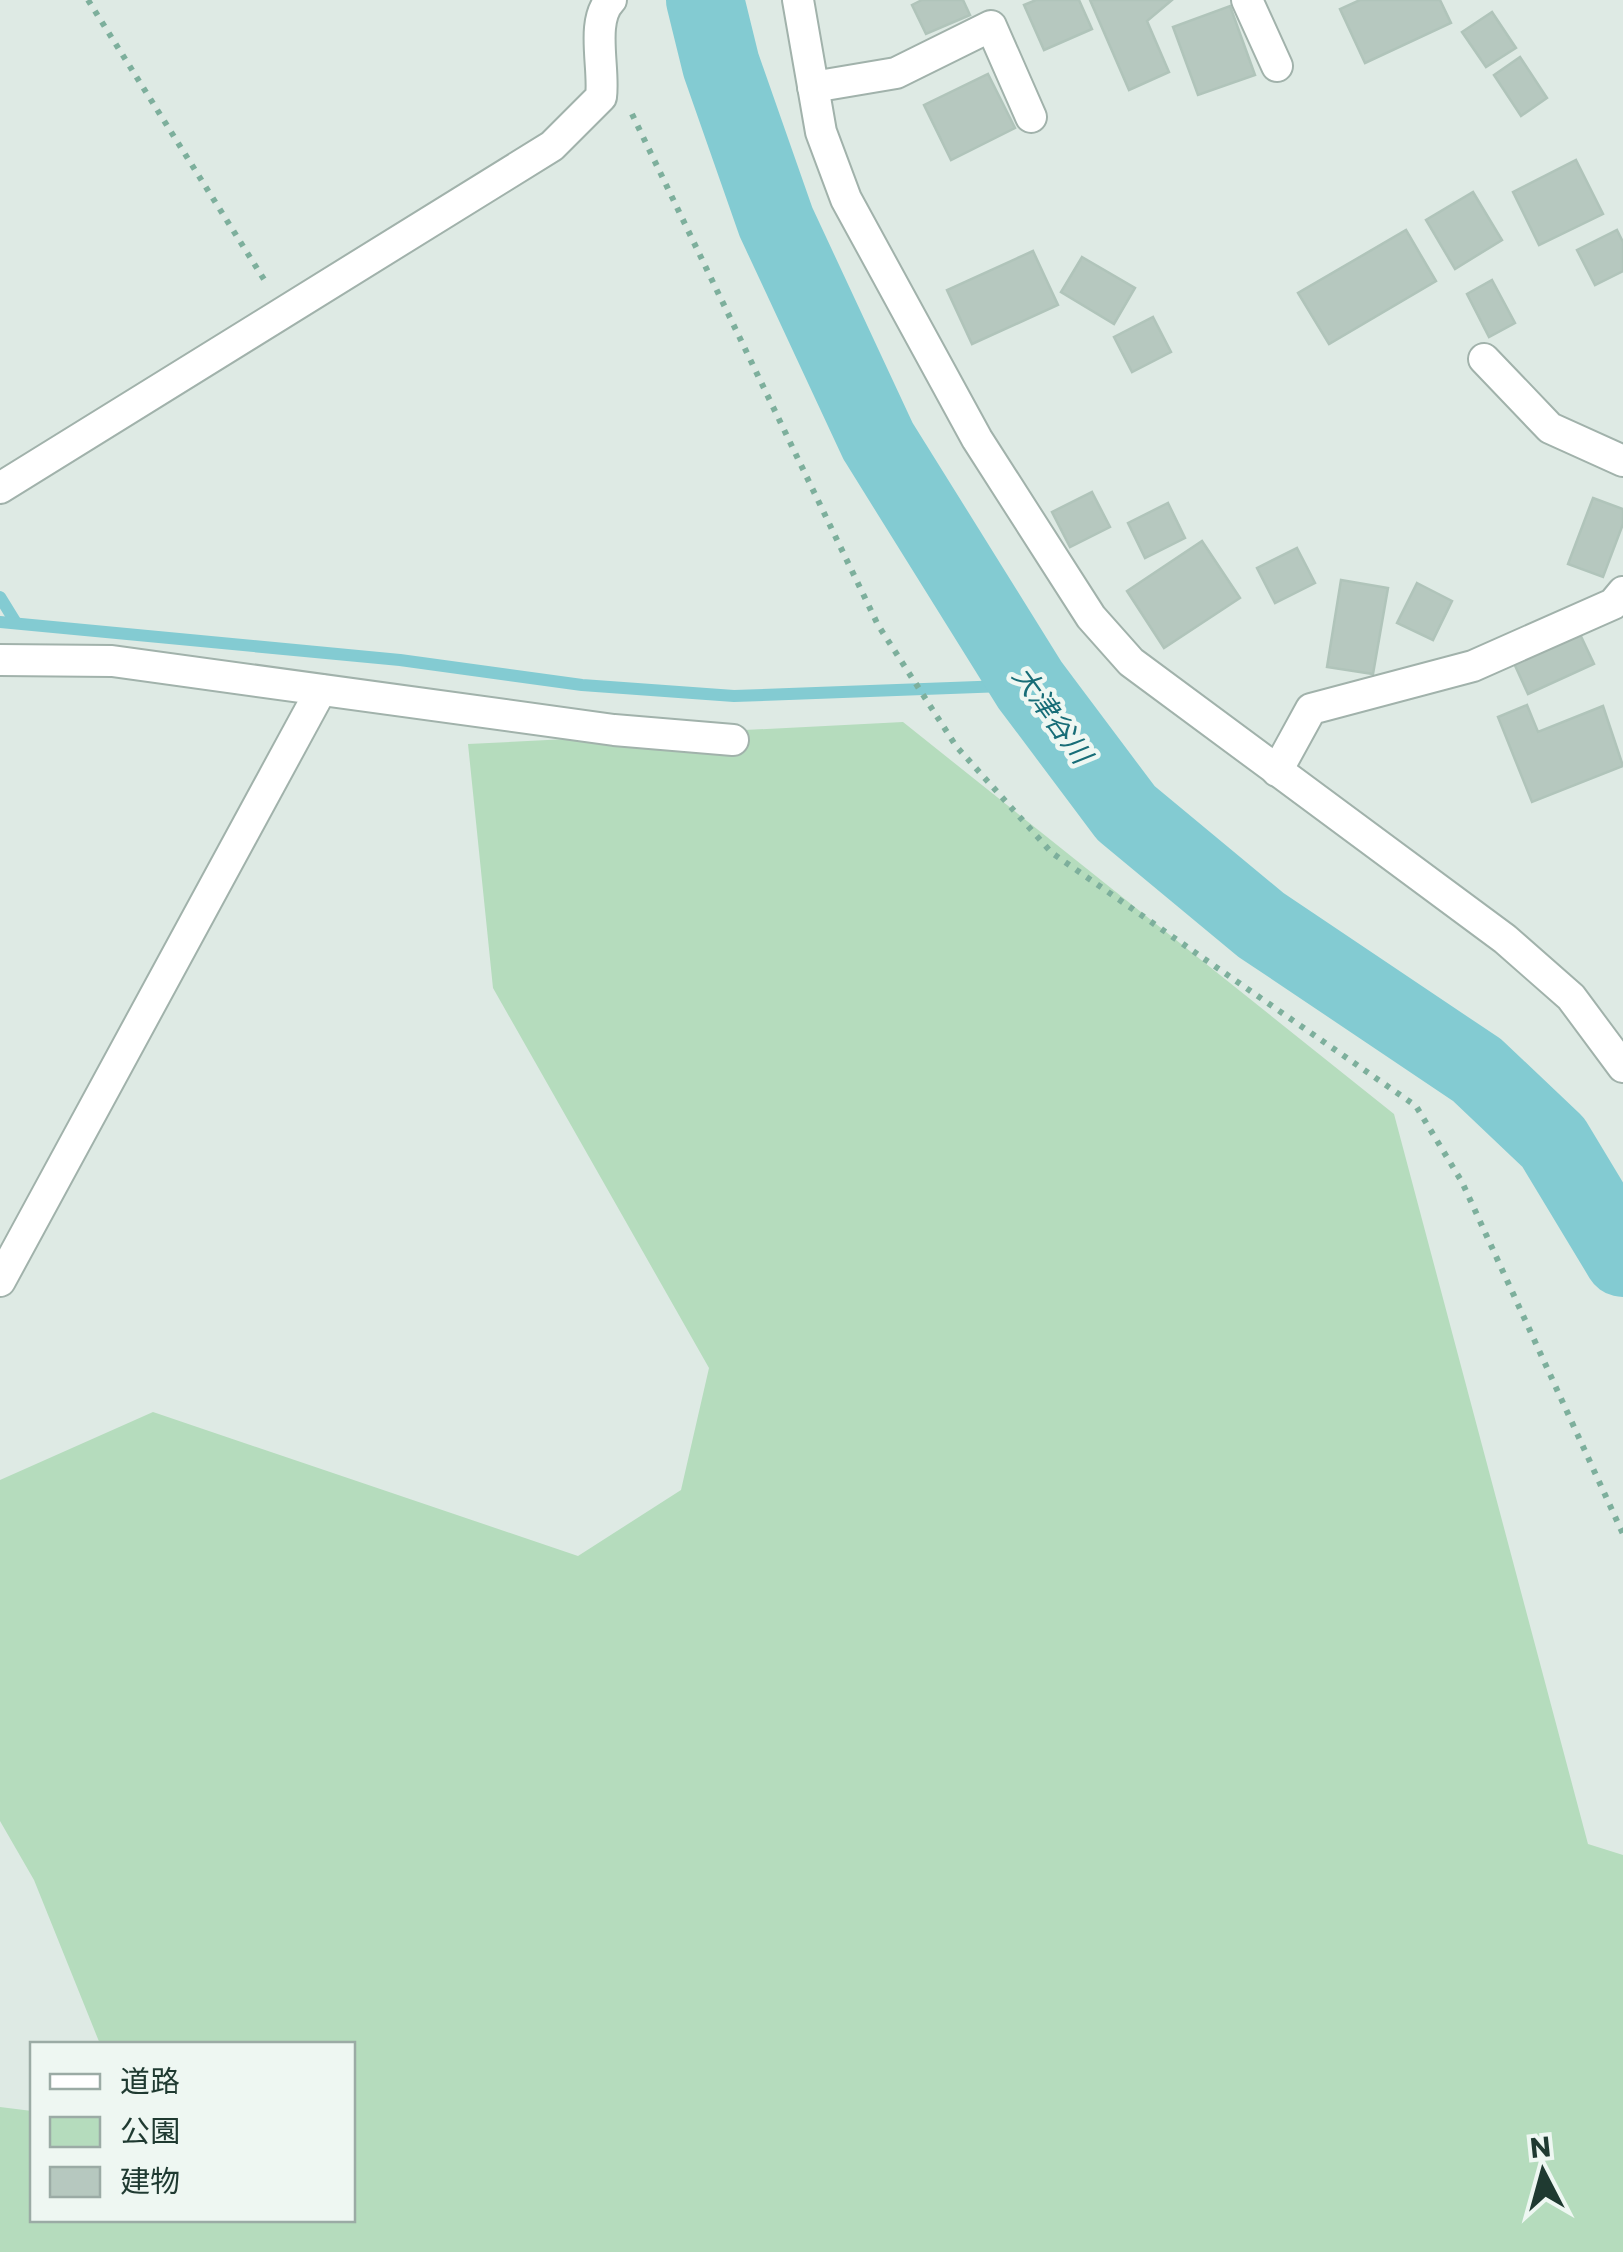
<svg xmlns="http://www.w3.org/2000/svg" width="1623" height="2252" viewBox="0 0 1623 2252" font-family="Commissioner,'Noto Sans JP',sans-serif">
  <rect width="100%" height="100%" fill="#deeae4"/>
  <!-- green -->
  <path fill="#b5dcbd" d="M903,722L1394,1114L1588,1844L1623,1855V2252H0V2107L32,2111V2220H352V2044H100L34,1880L0,1821V1480L153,1412L578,1556L681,1490L709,1368L493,988L468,744Z"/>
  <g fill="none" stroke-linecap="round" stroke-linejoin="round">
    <!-- stream -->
    <g stroke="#83cbd2" stroke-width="12">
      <path d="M0,597L16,623"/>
      <path d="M0,622L400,660L582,685L734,696L1030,685"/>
    </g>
    <!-- river -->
    <path stroke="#83cbd2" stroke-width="78" d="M705,0L721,65L776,222L878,441L1030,685L1126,813L1261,925L1477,1070L1553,1142L1623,1258"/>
  </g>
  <!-- building -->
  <g fill="#b6c8bf" stroke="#b0c4ba" stroke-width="2.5">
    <path d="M922,0H963L970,15L926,34L912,5Z"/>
    <path d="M1036,0H1079L1092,29L1044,50L1024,5Z"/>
    <path d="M1090,0H1172L1147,21L1169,72L1129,90Z"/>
    <path d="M1360,0H1440L1451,23L1365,63L1340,9Z"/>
    <path d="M1230,6L1255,75L1198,95L1173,27Z"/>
    <path d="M1492,12L1516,48L1486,67L1462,32Z"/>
    <path d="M1520,57L1547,98L1521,116L1494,75Z"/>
    <path d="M988,74L1015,128L951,160L924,105Z"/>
    <path d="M1576,160L1603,214L1539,245L1513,192Z"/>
    <path d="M1473,192L1502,240L1455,269L1426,220Z"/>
    <path d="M1406,230L1436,281L1329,344L1298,293Z"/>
    <path d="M1617,230L1623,242V271L1595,285L1577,250Z"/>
    <path d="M1033,251L1058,305L972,344L947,290Z"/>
    <path d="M1082,257L1135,288L1114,324L1061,292Z"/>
    <path d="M1492,280L1515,323L1489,337L1467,294Z"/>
    <path d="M1153,317L1171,352L1132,372L1114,337Z"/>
    <path d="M1092,492L1110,527L1070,547L1052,512Z"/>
    <path d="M1593,498L1623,509V524L1603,577L1568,564Z"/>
    <path d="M1168,503L1185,538L1145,558L1128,523Z"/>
    <path d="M1202,541L1240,598L1164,648L1127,591Z"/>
    <path d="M1297,548L1315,583L1275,603L1257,568Z"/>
    <path d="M1341,580L1388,588L1373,674L1327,667Z"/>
    <path d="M1417,583L1452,601L1433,640L1397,623Z"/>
    <path d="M1578,630L1594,664L1528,694L1512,659Z"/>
    <path d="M1527,705L1538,732L1603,706L1623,766L1532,802L1498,717Z"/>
  </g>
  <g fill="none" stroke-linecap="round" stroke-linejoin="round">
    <defs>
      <g id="minor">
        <path d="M798,0L821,132L846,199L977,439L1091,617L1131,662L1505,939L1571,997L1623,1067"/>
        <path d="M1247,0L1277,66"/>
        <path d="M813,87L896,73L991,26L1031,117"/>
        <path d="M1484,359L1550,428L1623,461"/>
        <path d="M0,488L552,146L601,97C605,69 590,21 611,0"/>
        <path d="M0,660L112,661L614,730L733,740"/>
        <path d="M1277,771L1311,709L1473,666L1613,604L1623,592"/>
        <path d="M0,1281L321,690"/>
      </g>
    </defs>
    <!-- minor casing -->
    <use href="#minor" stroke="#a1b2ab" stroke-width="34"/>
    <!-- path -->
    <g stroke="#7daf9c" stroke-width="6" stroke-dasharray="5 8" stroke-linecap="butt">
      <path d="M88,0L265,281"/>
      <path d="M632,114L878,625L956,746L1052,853L1416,1106L1462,1182L1623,1534"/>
    </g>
    <!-- minor -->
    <use href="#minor" stroke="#fff" stroke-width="30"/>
  </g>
  <g text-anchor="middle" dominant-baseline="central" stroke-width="9" stroke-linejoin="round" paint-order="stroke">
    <!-- water labels -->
    <g font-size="28" font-style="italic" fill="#186d77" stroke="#eef7f2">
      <text transform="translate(1053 714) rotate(54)">大津谷川</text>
    </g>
  </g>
  <!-- legend -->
  <rect x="30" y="2042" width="325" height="180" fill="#eef7f2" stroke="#9baba5" stroke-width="2.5"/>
  <rect x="50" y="2074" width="50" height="15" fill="#ffffff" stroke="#9baba5" stroke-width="2.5"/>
  <text x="120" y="2092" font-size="30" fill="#1f3a31">道路</text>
  <rect x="50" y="2117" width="50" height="30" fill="#b5dcbd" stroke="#9baba5" stroke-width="2.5"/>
  <text x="120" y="2142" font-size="30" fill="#1f3a31">公園</text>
  <rect x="50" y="2167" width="50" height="30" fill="#b6c8bf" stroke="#9baba5" stroke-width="2.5"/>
  <text x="120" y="2192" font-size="30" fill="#1f3a31">建物</text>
  <!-- north arrow -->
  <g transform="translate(1543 2172) rotate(354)" stroke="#eef7f2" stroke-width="8" paint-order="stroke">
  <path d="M0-8L18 38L0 25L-18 38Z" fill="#1f3a31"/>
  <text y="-15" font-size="28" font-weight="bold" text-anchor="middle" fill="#1f3a31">N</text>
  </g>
</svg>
